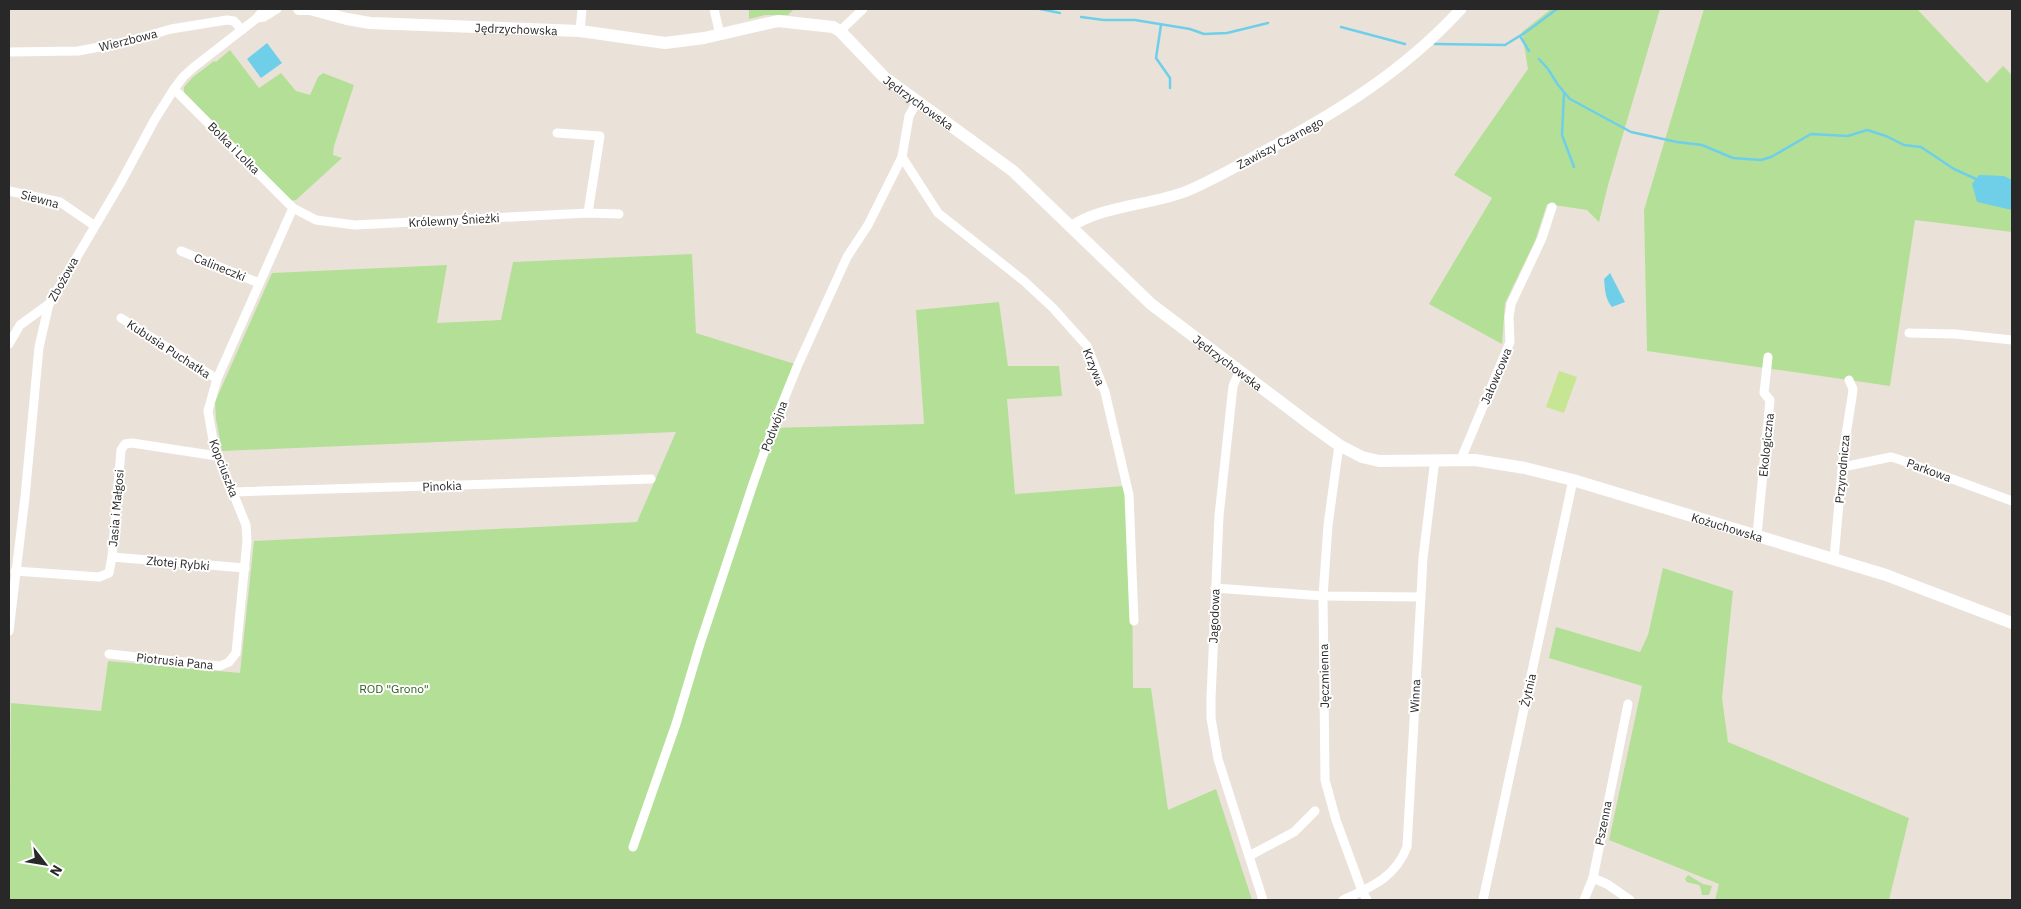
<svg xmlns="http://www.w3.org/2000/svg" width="2021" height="909" viewBox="0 0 2021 909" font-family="'IBM Plex Sans',sans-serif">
  <rect width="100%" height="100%" fill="#eae2d9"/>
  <!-- green -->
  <g fill="#b4df97">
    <path d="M749,9H794L788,15H765L749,19Z"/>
    <path d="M1551,9H1660L1608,185L1599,222L1587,210L1547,204L1535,241L1505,303L1502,344L1429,304L1492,198L1454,175L1528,69L1522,32Z"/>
    <path d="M1704,9H1917L1987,83L2003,66L2012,75V232L1915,220L1890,386L1647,351L1644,210Z"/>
    <path d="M230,50L259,88L281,73L296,91L310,95L318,77L323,73L354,85L334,146L333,155L342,158L296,200L290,201L184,92V87L193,77L214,61L216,62Z"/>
    <path d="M692,254L696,333L795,364L769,428L924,424L916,310L999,302L1008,366H1059L1062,396L1007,399L1015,494L1124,486L1132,569L1133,688H1151L1168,810L1216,789L1252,900H9L11,703L101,711L108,661L240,673L254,541L637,522L676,432L222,451L216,419L215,402L272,273L447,265L437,323L501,320L513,262Z"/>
    <path d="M1663,568L1733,591L1722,698L1728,742L1909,818L1889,900H1715L1719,884L1609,840L1642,686L1549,658L1556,627L1640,652L1648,635Z"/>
    <path d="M1688,875L1703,884L1712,886L1709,895H1702C1700,881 1699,886 1687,882L1685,879Z"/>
  </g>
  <!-- pitch -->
  <path fill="#c7e693" d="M1559,371L1577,377L1564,413L1546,407Z"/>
  <!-- water -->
  <g fill="#6fcfe9">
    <path d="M267,43L282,63L261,78L247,59Z"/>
    <path d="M1979,175L2004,176L2012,180V210L1977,202L1972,184Z"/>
    <path d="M1610,273L1625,302L1612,307C1605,299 1605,290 1604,279Z"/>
  </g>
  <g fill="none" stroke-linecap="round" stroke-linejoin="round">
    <!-- stream -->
    <g stroke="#6fcfe9" stroke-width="2.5">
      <path d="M1040,9L1060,13"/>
      <path d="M1081,17L1104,20H1135L1190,29L1204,34L1227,33L1268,23"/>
      <path d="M1161,25L1156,58L1170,78V88"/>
      <path d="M1341,27L1405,44"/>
      <path d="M1520,36L1529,51"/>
      <path d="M1435,44L1505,45L1526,32L1557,9"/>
      <path d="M1539,59L1548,69L1558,85L1570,99L1631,132L1677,142L1702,145L1733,158L1761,160L1771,157L1811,134L1848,136L1867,130L1886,136L1904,145L1921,147L1954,169L1976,179"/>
      <path d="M1564,93L1562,135L1574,167"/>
    </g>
    <!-- minor -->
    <g stroke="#fff" stroke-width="9">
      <path d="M714,9L720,35"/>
      <path d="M257,18L264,17L277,9"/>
      <path d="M580,31L582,9"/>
      <path d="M840,31L863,9"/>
      <path d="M9,52L78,51L126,42L171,29L227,20L234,21L242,30"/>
      <path d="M174,89L293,208L316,220L355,225L588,213L619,214"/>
      <path d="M557,133L600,136L588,213"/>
      <path d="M902,157L938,213L1024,281L1053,308L1087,346L1105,392L1129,495L1134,621"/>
      <path d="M9,191L60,202L95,226"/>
      <path d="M181,251L259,283"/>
      <path d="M121,318L217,379"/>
      <path d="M1909,333L1955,334L2012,340"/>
      <path d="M9,344L20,325L49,304"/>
      <path d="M1239,372L1233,386L1219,516L1211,698V718L1218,759L1263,900"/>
      <path d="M1339,445L1328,525L1323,596L1325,780L1336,820L1362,891L1367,900"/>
      <path d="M1461,459L1510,342L1509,317L1511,304L1542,238L1552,207"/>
      <path d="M1843,467L1891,457L1898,459L2012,501"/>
      <path d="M233,492L651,479"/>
      <path d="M1757,535L1770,400L1764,393L1768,357"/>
      <path d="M112,557L245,568"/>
      <path d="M1834,559L1844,447L1852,397L1853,389L1849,380"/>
      <path d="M15,571L99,577L109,573L112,557L121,450L125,444L132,443L217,456"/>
      <path d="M1215,588L1323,596L1421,597"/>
      <path d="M9,631L25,497L39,347L49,304L120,184L155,119L174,89L183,77L194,67L257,18L264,9"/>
      <path d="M109,654L220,666L229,662L236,653L247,541L246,525L214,446L208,411L217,379L293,208"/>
      <path d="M633,847L676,724L700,644L753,484L776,419L797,367L847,257L868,225L902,157L909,116L917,102"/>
      <path d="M1249,856L1294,832L1315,811"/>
      <path d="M1593,878L1607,884L1630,900"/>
      <path d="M1343,900C1371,887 1395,878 1407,847L1423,558L1435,459"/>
      <path d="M1483,900L1573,480"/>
      <path d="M1584,900L1593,878L1628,704"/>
    </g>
    <!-- tertiary -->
    <path stroke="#fff" stroke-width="11" d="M1071,227C1100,206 1152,205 1187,191C1213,180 1237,166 1261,153C1336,113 1403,72 1461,9"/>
    <!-- secondary -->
    <path stroke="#fff" stroke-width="12" id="s1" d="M299,9H310L347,19L370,23L580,31L665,43L704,38L778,21L833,27L840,31L884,77L1013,171L1151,304L1311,425L1339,445L1362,457L1379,461L1475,460L1525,468L1573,480L1886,575L2012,623"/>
  </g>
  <g text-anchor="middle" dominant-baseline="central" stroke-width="4" stroke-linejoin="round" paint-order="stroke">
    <!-- street labels -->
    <g font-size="12" fill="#282828" stroke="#fff">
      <text stroke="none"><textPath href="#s1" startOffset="219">Jędrzychowska</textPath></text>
      <text transform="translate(128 40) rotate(-14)">Wierzbowa</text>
      <text stroke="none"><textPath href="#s1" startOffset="654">Jędrzychowska</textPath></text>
      <text transform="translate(1280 143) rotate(-28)">Zawiszy Czarnego</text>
      <text transform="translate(234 148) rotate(45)">Bolka i Lolka</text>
      <text transform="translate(40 199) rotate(15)">Siewna</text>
      <text transform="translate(454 220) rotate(-3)">Królewny Śnieżki</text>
      <text transform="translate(220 267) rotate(22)">Calineczki</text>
      <text transform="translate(63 279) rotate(-61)">Zbożowa</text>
      <text transform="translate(169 349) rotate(33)">Kubusia Puchatka</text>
      <text stroke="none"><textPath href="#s1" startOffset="1059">Jędrzychowska</textPath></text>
      <text transform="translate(1094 367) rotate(68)">Krzywa</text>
      <text transform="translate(1496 376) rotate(-67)">Jałowcowa</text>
      <text transform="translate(774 426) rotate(-69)">Podwójna</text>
      <text transform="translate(1766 445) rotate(-84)">Ekologiczna</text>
      <text transform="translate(224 468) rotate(69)">Kopciuszka</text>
      <text transform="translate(1842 469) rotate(-85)">Przyrodnicza</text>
      <text transform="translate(1929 470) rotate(20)">Parkowa</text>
      <text transform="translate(442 486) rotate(-2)">Pinokia</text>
      <text transform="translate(116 508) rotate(-85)">Jasia i Małgosi</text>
      <text stroke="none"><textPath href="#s1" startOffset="1598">Kożuchowska</textPath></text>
      <text transform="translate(178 563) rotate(5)">Złotej Rybki</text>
      <text transform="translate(1214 616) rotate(-88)">Jagodowa</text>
      <text transform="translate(175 661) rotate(6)">Piotrusia Pana</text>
      <text transform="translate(1324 676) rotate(-91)">Jęczmienna</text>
      <text transform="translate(1528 690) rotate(-77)">Żytnia</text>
      <text transform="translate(1415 696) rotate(-87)">Winna</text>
      <text transform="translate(1603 823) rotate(-79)">Pszenna</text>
    </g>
    <!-- park labels -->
    <g font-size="12" fill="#2e601c" stroke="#fff">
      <text x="394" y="688">ROD "Grono"</text>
    </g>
  </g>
  <!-- border -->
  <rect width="2021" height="909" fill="none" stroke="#282828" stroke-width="20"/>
  <!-- north arrow -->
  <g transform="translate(45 864) rotate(121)" stroke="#ffffff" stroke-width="4" paint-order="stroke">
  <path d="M0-4L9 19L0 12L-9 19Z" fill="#282828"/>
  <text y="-8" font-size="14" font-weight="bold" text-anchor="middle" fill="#282828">N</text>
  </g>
</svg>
